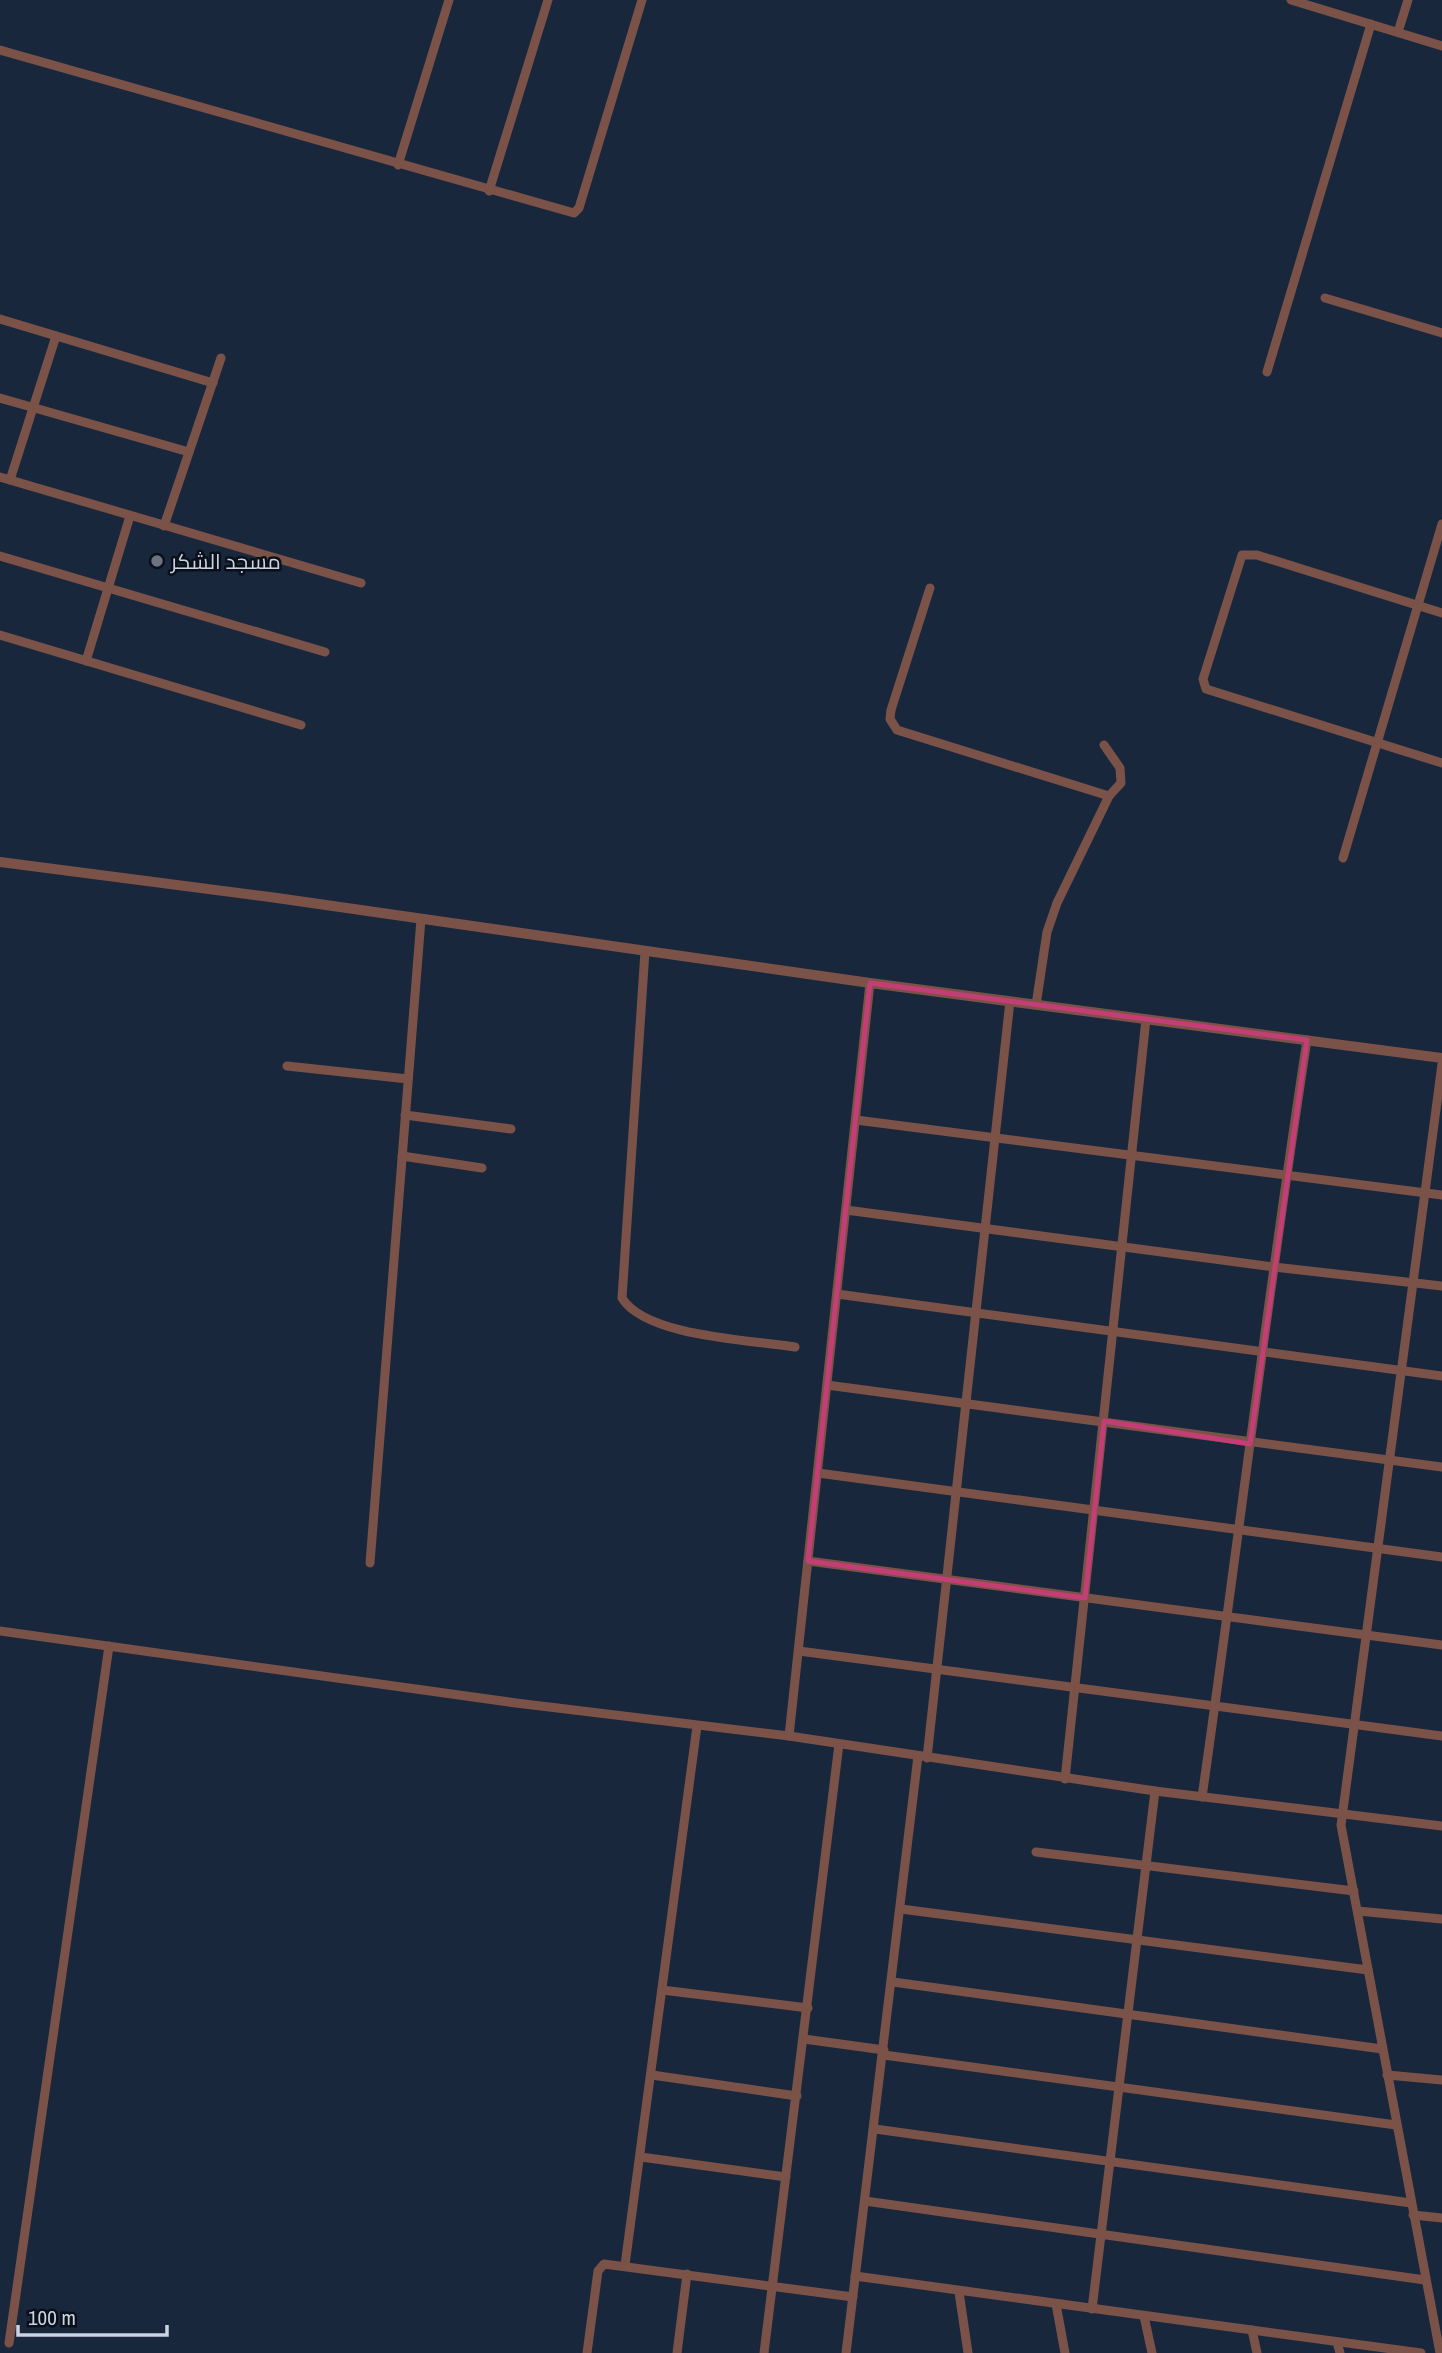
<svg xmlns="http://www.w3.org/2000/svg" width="1442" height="2353" viewBox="0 0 1442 2353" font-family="'Archivo Narrow',Cairo,sans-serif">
  <rect width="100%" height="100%" fill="#19273d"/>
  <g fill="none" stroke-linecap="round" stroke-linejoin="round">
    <!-- minor -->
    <g stroke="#7a5248" stroke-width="9">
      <path d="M1291,0L1442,46"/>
      <path d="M1398,32L1408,0"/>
      <path d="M0,50L574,213L579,208L642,0"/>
      <path d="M398,165L449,0"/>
      <path d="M489,191L548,0"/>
      <path d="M1325,298L1442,333"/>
      <path d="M0,319L213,383"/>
      <path d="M1267,372L1371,24"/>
      <path d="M0,398L189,452"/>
      <path d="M0,477L361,583"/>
      <path d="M10,480L56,336"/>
      <path d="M164,526L221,358"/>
      <path d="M0,556L325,652"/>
      <path d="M930,588L891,710L890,719L897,730L1109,796"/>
      <path d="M1442,613L1257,555H1242L1203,679L1206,689L1442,763"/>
      <path d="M0,635L301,725"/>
      <path d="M86,661L130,516"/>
      <path d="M1343,858L1442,524"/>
      <path d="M645,951L622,1298C646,1337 752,1340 795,1347"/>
      <path d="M1036,1005L1047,932L1057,903L1109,796L1121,783L1120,768L1104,745"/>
      <path d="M287,1066L408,1079"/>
      <path d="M405,1115L511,1129"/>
      <path d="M856,1120L1442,1195"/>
      <path d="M402,1156L482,1168"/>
      <path d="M846,1210L1274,1267L1442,1286"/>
      <path d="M837,1294L1442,1376"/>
      <path d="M827,1385C1032,1412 1237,1441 1442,1467"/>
      <path d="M818,1473L1442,1557"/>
      <path d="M808,1561L1442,1645"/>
      <path d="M370,1563L421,919"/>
      <path d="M0,1631L516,1703L789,1736L1155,1791L1442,1826"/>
      <path d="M799,1651L1442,1736"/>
      <path d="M789,1736L870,983"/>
      <path d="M927,1758L1010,1001"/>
      <path d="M1065,1779L1146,1019"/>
      <path d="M1202,1797C1238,1545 1268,1292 1307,1040"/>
      <path d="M1036,1852L1354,1891"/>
      <path d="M901,1909L1368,1970"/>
      <path d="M1358,1911L1442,1919"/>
      <path d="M893,1982L1382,2049"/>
      <path d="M662,1990L808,2008"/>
      <path d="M804,2039L884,2050"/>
      <path d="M884,2055L1396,2125"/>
      <path d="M652,2075L797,2096"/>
      <path d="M1387,2075L1442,2080"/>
      <path d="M875,2129L1411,2203"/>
      <path d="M641,2157L786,2177"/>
      <path d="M865,2201L1425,2280"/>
      <path d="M1413,2215L1442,2218"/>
      <path d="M625,2265L697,1726"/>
      <path d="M855,2276L1421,2353"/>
      <path d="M959,2292L968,2353"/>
      <path d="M1056,2304L1065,2353"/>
      <path d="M1092,2309L1155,1791"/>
      <path d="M1144,2316L1152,2353"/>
      <path d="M1252,2330L1257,2353"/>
      <path d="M1337,2342L1340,2353"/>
      <path d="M9,2343L109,1646"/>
      <path d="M587,2353L598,2271L604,2264L853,2297"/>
      <path d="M677,2353L687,2274"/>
      <path d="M764,2353L839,1744"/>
      <path d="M846,2353L918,1756"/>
      <path d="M1440,2353L1341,1825L1442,1064"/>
    </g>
    <!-- tertiary -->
    <path stroke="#7a5248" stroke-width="10" d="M0,862L270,897L870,983L1442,1058"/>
  </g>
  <!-- marked area -->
  <path fill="none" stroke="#c43e76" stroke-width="5" stroke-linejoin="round" d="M870,983L1307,1040L1250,1444L1104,1421L1085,1598L808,1561Z"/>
  <!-- markers -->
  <circle fill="#6b7280" stroke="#0a1019" stroke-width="2.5" cx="157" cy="561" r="7"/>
  <g text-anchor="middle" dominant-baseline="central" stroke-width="5" stroke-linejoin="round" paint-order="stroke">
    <!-- poi labels -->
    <g font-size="21" fill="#cbd4e3" stroke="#0a1019" text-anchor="start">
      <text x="171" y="561">مسجد الشكر</text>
    </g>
  </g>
  <!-- scale -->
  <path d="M18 2325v10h149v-10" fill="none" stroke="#cbd4e3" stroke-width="3.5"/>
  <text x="28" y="2325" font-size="21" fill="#cbd4e3" stroke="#0a1019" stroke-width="5" paint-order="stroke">100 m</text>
</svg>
